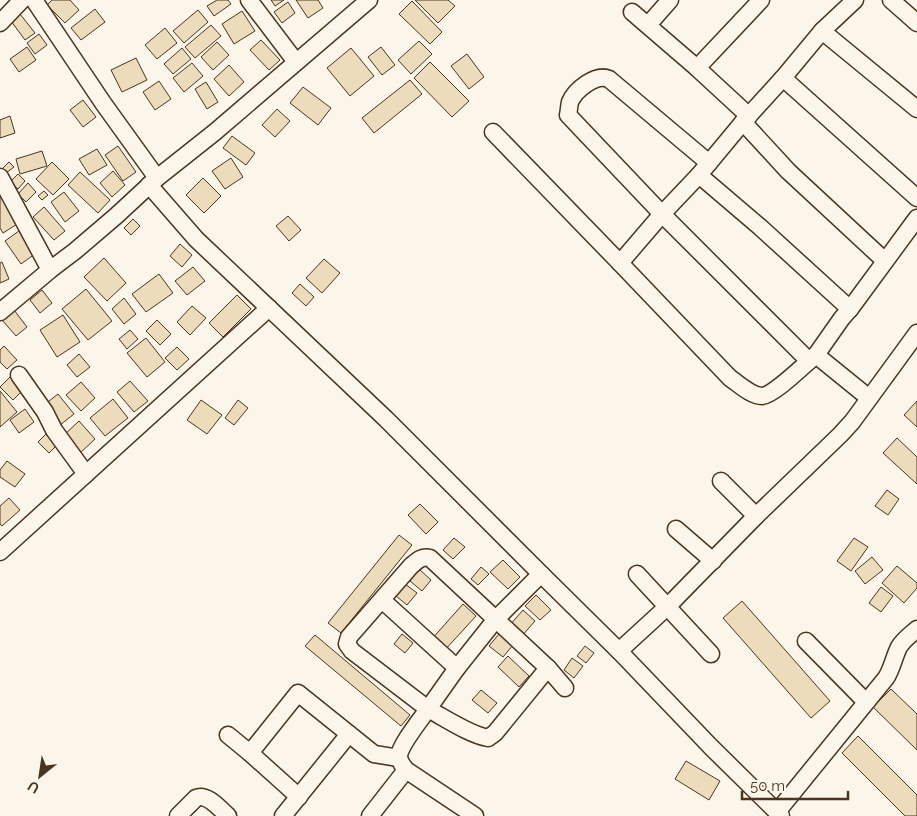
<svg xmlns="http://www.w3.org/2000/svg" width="917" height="816" viewBox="0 0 917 816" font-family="Raleway,sans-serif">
  <rect width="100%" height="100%" fill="#fbf6e9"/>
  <!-- building -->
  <g fill="#ecdcbc" stroke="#4a3520">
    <path d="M52,0H70L79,10L65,23L47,5Z"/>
    <path d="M217,0H228L231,4L214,16L207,6Z"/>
    <path d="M271,0H284L275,6Z"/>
    <path d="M296,0H318L323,8L308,18Z"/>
    <path d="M415,0H448L455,6L438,23Z"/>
    <path d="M412,1L442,32L430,44L399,14Z"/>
    <path d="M288,2L295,13L282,23L274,12Z"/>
    <path d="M95,9L105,22L81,40L71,28Z"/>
    <path d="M198,10L208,22L184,43L173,31Z"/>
    <path d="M242,11L255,31L234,44L222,24Z"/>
    <path d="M20,14L35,33L25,40L11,21Z"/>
    <path d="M211,25L221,36L195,58L185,47Z"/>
    <path d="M165,28L177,43L157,59L145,45Z"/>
    <path d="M39,34L47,45L35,54L27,43Z"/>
    <path d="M261,40L280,60L269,70L250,50Z"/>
    <path d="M419,41L432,54L411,74L398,60Z"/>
    <path d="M217,42L229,55L213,70L201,57Z"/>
    <path d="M27,47L36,60L19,72L10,59Z"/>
    <path d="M381,47L395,65L382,75L368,57Z"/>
    <path d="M182,48L191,59L173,74L164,64Z"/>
    <path d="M351,48L374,76L350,96L327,68Z"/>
    <path d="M467,54L484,77L469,89L451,66Z"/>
    <path d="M136,58L147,80L122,92L111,70Z"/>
    <path d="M430,62L469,101L452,117L414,78Z"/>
    <path d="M192,63L203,76L184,92L173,78Z"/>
    <path d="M229,65L244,82L229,96L214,79Z"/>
    <path d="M410,80L422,94L374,133L362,118Z"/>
    <path d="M159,81L171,99L155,110L143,92Z"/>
    <path d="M206,82L218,102L207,109L195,89Z"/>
    <path d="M303,87L331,108L318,125L290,103Z"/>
    <path d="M83,100L96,117L83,127L70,110Z"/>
    <path d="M277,109L290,121L275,137L262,125Z"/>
    <path d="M10,116L15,133L0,138V120Z"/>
    <path d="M232,136L255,153L246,165L223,148Z"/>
    <path d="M118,146L136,172L123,181L105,155Z"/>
    <path d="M97,149L107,165L89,175L79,159Z"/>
    <path d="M42,151L47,166L20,174L16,159Z"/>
    <path d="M231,158L243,177L225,189L212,171Z"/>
    <path d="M9,162L14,167L6,173L2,169Z"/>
    <path d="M52,162L69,179L53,195L36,179Z"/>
    <path d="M113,171L125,185L112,197L100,183Z"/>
    <path d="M80,172L110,200L98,213L68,185Z"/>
    <path d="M18,174L25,181L18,189L10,182Z"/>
    <path d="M203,178L221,196L204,213L186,195Z"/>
    <path d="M28,183L36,192L26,202L18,194Z"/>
    <path d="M0,184L22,221L3,233L0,228Z"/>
    <path d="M44,191L48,195L42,200L38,196Z"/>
    <path d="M64,192L79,211L65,222L51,202Z"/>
    <path d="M44,207L65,231L54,240L33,217Z"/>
    <path d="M288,216L301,230L289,241L276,226Z"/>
    <path d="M133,219L140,226L131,235L124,228Z"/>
    <path d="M23,228L39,251L21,264L5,241Z"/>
    <path d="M180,244L192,255L182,267L170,256Z"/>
    <path d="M104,258L126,283L107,301L84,277Z"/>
    <path d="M324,259L340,273L322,293L306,278Z"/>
    <path d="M2,262L9,279L0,283V263Z"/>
    <path d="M193,267L205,281L187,295L175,281Z"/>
    <path d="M159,274L173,293L146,312L132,294Z"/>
    <path d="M300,284L314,297L306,306L292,293Z"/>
    <path d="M86,289L112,321L88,340L62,309Z"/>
    <path d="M42,290L52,303L40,313L30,300Z"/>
    <path d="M237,295L251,309L223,337L209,323Z"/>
    <path d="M124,298L136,314L124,324L112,309Z"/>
    <path d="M192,306L206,318L190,335L177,322Z"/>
    <path d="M14,310L27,327L16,336L2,320Z"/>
    <path d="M63,315L80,342L57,357L40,330Z"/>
    <path d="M157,320L171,334L160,345L146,331Z"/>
    <path d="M130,330L138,339L127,349L119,339Z"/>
    <path d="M146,338L165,362L147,377L127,353Z"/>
    <path d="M4,346L17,360L7,369L0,362V350Z"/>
    <path d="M177,347L189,359L177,370L165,358Z"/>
    <path d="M79,354L90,367L77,377L67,365Z"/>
    <path d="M12,375L25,388L13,400L0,387Z"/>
    <path d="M130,381L148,401L134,412L117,392Z"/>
    <path d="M81,382L95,398L81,411L66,395Z"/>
    <path d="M0,391L17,412L0,427Z"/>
    <path d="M58,394L74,414L60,425L44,405Z"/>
    <path d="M113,399L128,418L105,436L90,418Z"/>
    <path d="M201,400L222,415L207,434L187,420Z"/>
    <path d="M238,400L248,408L234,425L225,418Z"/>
    <path d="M917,401V427L904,415Z"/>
    <path d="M25,409L34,422L19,433L10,420Z"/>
    <path d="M79,421L95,439L78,455L62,437Z"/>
    <path d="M49,431L60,442L49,453L38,442Z"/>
    <path d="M897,438L917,457V484L883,453Z"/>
    <path d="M7,461L25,474L15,487L0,477V470Z"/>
    <path d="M887,490L899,499L888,515L875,506Z"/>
    <path d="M9,498L20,510L2,526L0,524V506Z"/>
    <path d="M420,504L438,522L426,534L408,515Z"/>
    <path d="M399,535L412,545L341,633L328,623Z"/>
    <path d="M454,538L465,547L453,559L443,550Z"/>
    <path d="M854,538L868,547L851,571L837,561Z"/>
    <path d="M872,557L883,570L865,584L855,571Z"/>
    <path d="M503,560L520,577L508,589L490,572Z"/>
    <path d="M897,566L917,583V588L904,603L882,583Z"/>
    <path d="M481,567L489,574L478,585L471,579Z"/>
    <path d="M419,569L431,580L422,591L410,581Z"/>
    <path d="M405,584L417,593L407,605L396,596Z"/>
    <path d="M881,587L893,596L881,612L869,603Z"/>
    <path d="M536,595L551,610L540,620L525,606Z"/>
    <path d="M742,601L830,701L811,718L723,618Z"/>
    <path d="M463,604L476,616L443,652L431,640Z"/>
    <path d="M523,610L535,621L521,637L509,626Z"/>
    <path d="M402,634L413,643L405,653L394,644Z"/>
    <path d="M499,634L513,645L503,657L489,646Z"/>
    <path d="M315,635L410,715L401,726L305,646Z"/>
    <path d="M585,646L594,653L586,663L577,656Z"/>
    <path d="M508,656L529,676L519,687L498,667Z"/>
    <path d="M572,658L583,666L574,678L564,670Z"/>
    <path d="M891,689L917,714V750L873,707Z"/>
    <path d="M481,690L497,703L488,713L472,700Z"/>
    <path d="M858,736L917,795V816H905L842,753Z"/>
    <path d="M686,761L720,781L709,800L675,779Z"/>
  </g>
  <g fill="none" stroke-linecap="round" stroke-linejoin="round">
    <defs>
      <g id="minor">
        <path d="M34,0L103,103L157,178"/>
        <path d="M249,0L296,62"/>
        <path d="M855,0L822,31L917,109"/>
        <path d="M891,0L917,23"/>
        <path d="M632,12L697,68L749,116"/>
        <path d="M0,23L22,0"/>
        <path d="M648,25L670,0"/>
        <path d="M697,68L761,0"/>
        <path d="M783,78L917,198"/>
        <path d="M743,122L788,171L885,261"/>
        <path d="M493,132L620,263L662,214L699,175"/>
        <path d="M709,163L609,79C596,73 575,90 570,102C569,106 569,111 568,115L662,214L809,361"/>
        <path d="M0,177L50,270"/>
        <path d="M149,185L196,239L386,419L541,574L619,651L711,747L781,816"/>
        <path d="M620,263L730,378C739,384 751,396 762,396C774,395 805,364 816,355L869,398"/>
        <path d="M850,309L917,218"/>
        <path d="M0,312L50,270L75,251L116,216L157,178L215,132L369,0"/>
        <path d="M816,355L842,318L850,309L760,227L699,175L743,122L783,78L822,31"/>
        <path d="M19,375L45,412L54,430L86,474"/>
        <path d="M721,481L756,516"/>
        <path d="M676,529L713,561"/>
        <path d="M0,552L269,308"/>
        <path d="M541,574L496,619L457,668L428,709C445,718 470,735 488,738L495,733L548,668"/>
        <path d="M637,574L711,654"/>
        <path d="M382,600L457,668"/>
        <path d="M806,641L866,702"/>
        <path d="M619,651L667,607L756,516L840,435L852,422L917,333"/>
        <path d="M228,735L250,753L299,797"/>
        <path d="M250,753L298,693L374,754L399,758"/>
        <path d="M777,812L886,678C892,669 894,657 899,647C903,640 910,635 917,629"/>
        <path d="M178,816L196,798C207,793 220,809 228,816"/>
        <path d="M283,816L349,734"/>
        <path d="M370,816L406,770"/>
        <path d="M475,816L406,770C403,766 399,761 399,756C400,745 421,719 428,709L352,651L347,644L349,637L411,566C417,561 421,556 430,558L548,668L565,688"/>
      </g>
    </defs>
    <!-- minor casing -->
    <use href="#minor" stroke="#4a3520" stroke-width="19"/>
    <!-- minor -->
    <use href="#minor" stroke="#fbf6e9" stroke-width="16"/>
  </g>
  <!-- north arrow -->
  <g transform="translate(40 776) rotate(210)" stroke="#fbf6e9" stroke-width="4" paint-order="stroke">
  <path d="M0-4L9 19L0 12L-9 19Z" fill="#4a3520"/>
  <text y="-8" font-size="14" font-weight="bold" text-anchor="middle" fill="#4a3520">U</text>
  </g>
  <!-- scale -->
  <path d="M742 791v8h106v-8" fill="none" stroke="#4a3520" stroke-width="2.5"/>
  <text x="750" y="791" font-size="15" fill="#4a3520" stroke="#fbf6e9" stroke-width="4" paint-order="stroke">50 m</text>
</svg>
